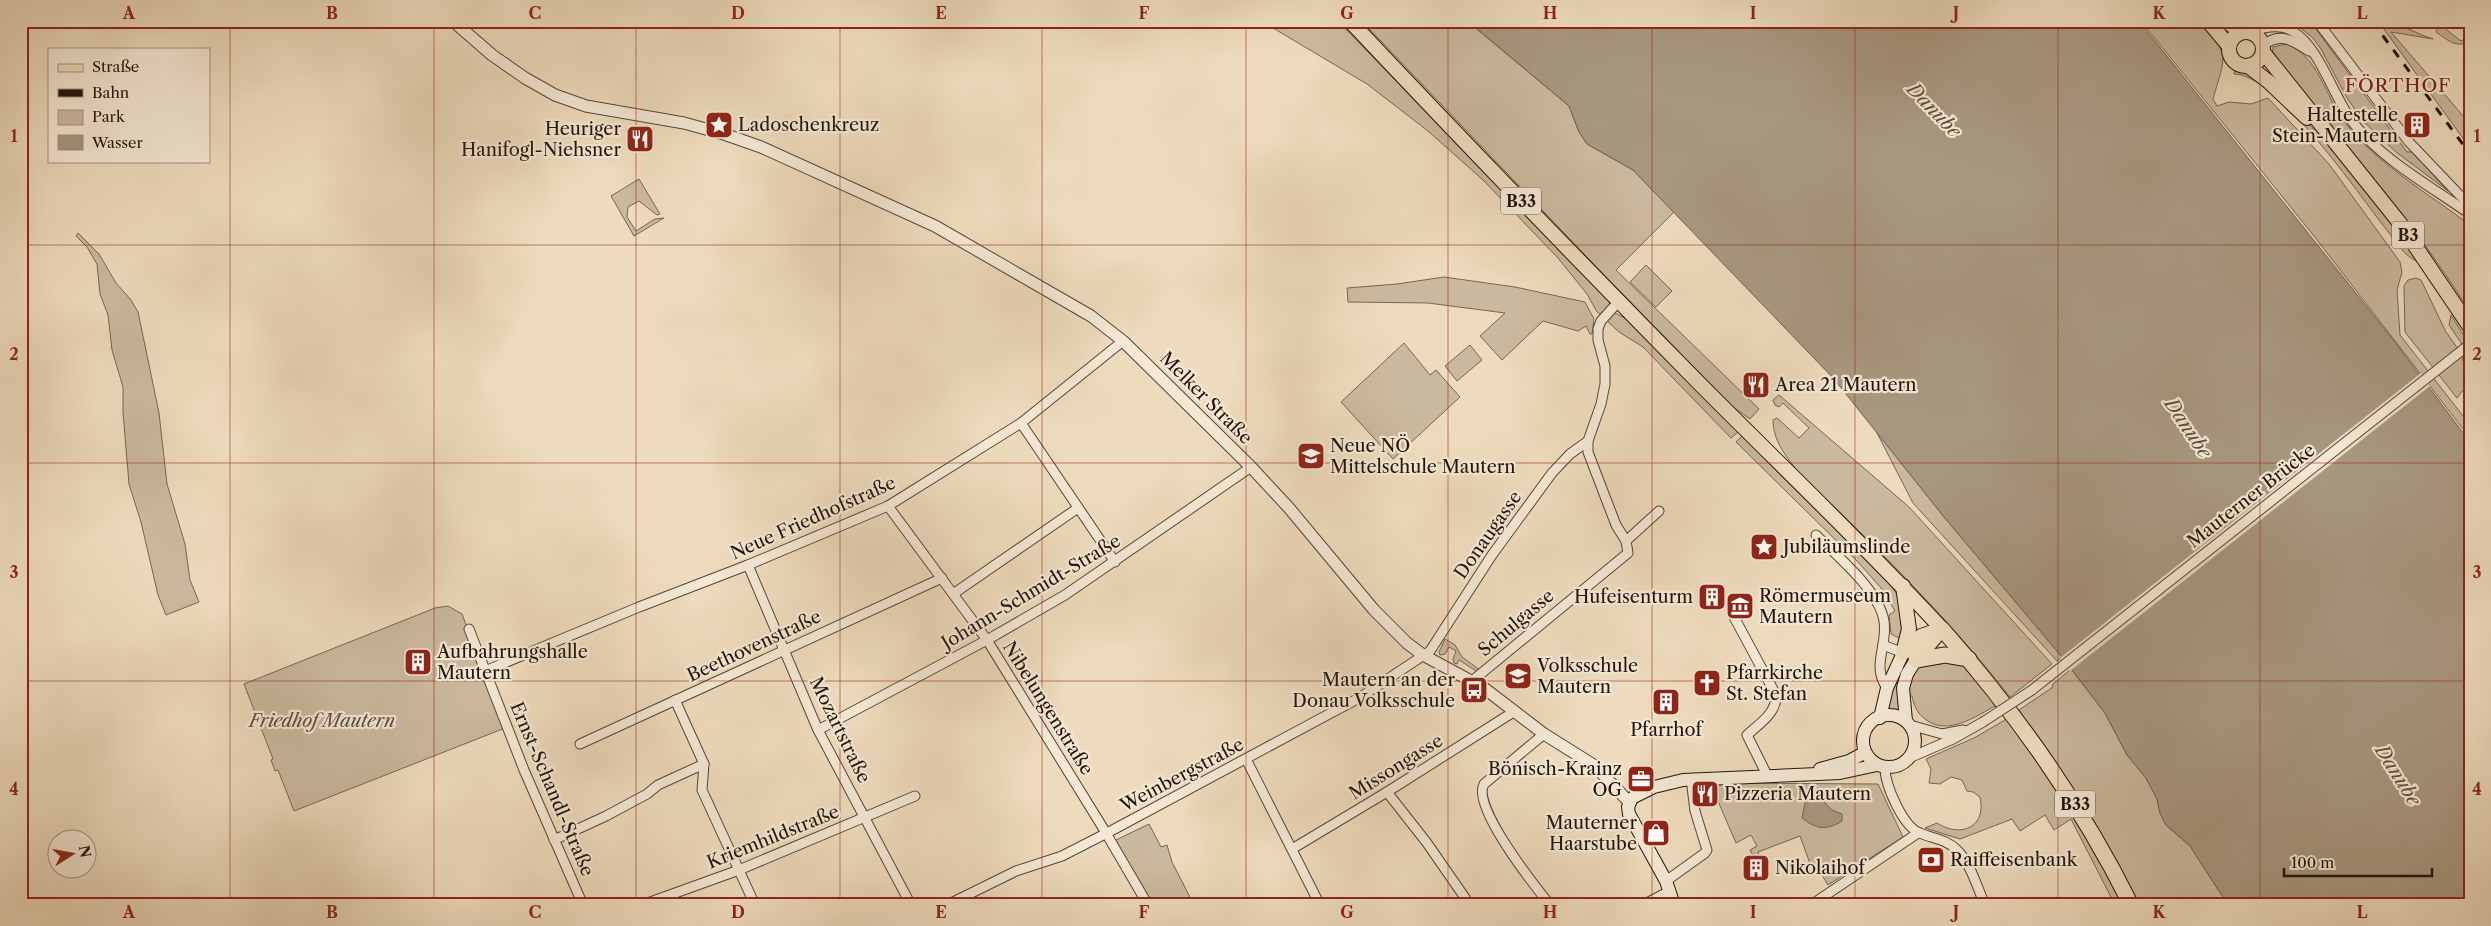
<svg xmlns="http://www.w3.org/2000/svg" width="2491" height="926" viewBox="0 0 2491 926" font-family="'Libre Caslon Text',serif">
  <rect width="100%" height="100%" fill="#eedbbd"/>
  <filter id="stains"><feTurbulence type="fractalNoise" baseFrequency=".004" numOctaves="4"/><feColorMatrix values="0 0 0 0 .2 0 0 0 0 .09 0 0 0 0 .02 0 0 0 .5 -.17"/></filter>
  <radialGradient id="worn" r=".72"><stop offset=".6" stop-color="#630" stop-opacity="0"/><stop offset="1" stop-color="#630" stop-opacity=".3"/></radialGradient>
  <!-- green -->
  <g fill="#cbb99f" stroke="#766654">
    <path d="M1267,21H1338L1608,300L1610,304L1600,314L1597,312L1587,294L1558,258L1483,180L1428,131L1367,84L1268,25Z"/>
    <path d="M1362,21H1467L1569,106L1579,132L1587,144L1633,170L1674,212L1616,270L1759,409L1750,419L1732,406L1607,278Z"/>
    <path d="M2141,21H2203C2230,59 2225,56 2213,99L2217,106L2229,102L2251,104L2268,98L2329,164L2400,262L2402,272L2397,290L2400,335L2470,425V438L2314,236Z"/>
    <path d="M2292,21H2310L2407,152H2412L2448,191L2396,152L2364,122L2347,98L2321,49L2313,38Z"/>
    <path d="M2378,21C2397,21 2414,33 2433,39L2391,32L2470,124V148Z"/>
    <path d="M2430,21H2435L2461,41L2470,35V41C2456,49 2448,40 2436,32L2438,27Z"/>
    <path d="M2286,44C2318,55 2325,96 2344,121C2374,162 2429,194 2470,225V312C2413,220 2340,139 2272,55L2273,47Z"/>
    <path d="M2235,69C2249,73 2259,82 2271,91C2330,136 2375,201 2418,261C2406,259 2394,239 2386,229C2359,195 2277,74 2234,74Z"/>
    <path d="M639,179L660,214L657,215L639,201L628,207L627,217L636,231L655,219L664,218L634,236L611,196Z"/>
    <path d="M78,233L99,254L116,283L131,300L138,312L159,413L167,484L185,544L190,580L199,602L166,615L158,595L141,522L129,484L123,412V387L112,350L108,315L100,294L97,264L87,247L76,236Z"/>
    <path d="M1646,265L1672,291L1656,307L1630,282Z"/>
    <path d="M1444,277L1515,287L1585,302L1594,319L1592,334H1590L1586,326L1578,331L1543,321L1502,360L1480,336L1505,313L1428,303L1348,302L1347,288L1397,284Z"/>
    <path d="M2416,278L2421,280L2446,332L2461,353L2464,364V389L2457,398L2405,332L2404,286L2408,280Z"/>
    <path d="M1615,313L1632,322L1738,432L1731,438L1643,347L1619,332L1607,321L1612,314Z"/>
    <path d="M2451,315L2470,345V363L2466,350L2449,325Z"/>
    <path d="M1404,343L1430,375L1436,370L1460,397L1393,459L1341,402Z"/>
    <path d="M1470,345L1482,360L1457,381L1445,366Z"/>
    <path d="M1779,395L1909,507L2052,664L2010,697C1946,615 1873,544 1798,472C1786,456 1773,441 1773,420L1777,418L1799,438L1809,428L1783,403L1779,407L1775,405L1773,400Z"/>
    <path d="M1876,431L1944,517L2062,657L2057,661L1913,503Z"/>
    <path d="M1742,436L1881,573C1902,599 1904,604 1903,637L1899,638L1891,634L1889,615L1895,611L1882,589L1858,562L1736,442Z"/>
    <path d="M448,606L462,614L505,728L294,811L278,770L275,771L271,760L273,759L244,684L435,608Z"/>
    <path d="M1445,639L1455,645L1462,657L1480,670L1476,671L1459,660L1457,664L1454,663L1453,659L1456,651L1449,647L1445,654L1440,655L1439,652Z"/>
    <path d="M1954,661L1963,666L1997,705C1976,716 1948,737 1925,719C1917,713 1914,706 1912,696H1907L1911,675L1919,665Z"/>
    <path d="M2071,669L2105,713L2127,755L2146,778L2157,799L2160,813L2166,825L2190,846L2228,905H2139L2099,830L2019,710L2053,687L2052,685Z"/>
    <path d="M1898,678L1899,712L1889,710V696Z"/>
    <path d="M2008,718L2062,793L2124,905H2115L2071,819L2054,830L2045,815L2020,831L2012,819L1960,839L1925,828L1937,823C1960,838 1987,828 1980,797L1973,792L1967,791L1962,780L1951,777L1940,784L1929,783L1931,769L1926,759L1976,737Z"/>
    <path d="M1716,783L1878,784L1903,837L1828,885L1819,870L1812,869L1800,836L1758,852L1760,859L1756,861L1750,850L1757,846L1751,835L1736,843L1711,785Z"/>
    <path d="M1149,824L1161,847L1167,845L1172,862L1194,905H1152L1114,841Z"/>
  </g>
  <!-- water -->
  <g fill="#a89780" stroke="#726351">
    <path d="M1468,21H2139L2394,341L2470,442V905H2228L2190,846L2166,825L2160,813L2157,799L2146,778L2127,755L2105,713L2062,657L1944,517L1834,379L1633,170L1587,144L1579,132L1569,106Z"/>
    <path d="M1811,799L1823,801L1832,810L1842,814V821C1826,831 1816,829 1802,818L1805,803Z"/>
  </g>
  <!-- pier -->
  <path fill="#eedbbd" d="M2421,373L2430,386L2070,671L2060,658Z"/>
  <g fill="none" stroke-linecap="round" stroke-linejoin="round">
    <defs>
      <g id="minor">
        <path d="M2317,21L2409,142L2470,206"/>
        <path d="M2250,32C2264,27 2281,23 2294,32C2322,51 2333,98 2355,125C2383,160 2433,188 2470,214"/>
        <path d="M2263,46C2279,31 2294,41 2309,51"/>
        <path d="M1021,423L1115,562"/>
        <path d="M888,506L987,640L1103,828L1148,905"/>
        <path d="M1816,535C1837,556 1879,590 1884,621C1888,645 1871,666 1887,688"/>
        <path d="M1626,541L1659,511"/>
        <path d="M748,565L818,730L911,905"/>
        <path d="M953,594L1078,508"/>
        <path d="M1734,617L1776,695C1777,713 1759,724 1747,735L1767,775"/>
        <path d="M469,629L524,770L583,905"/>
        <path d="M1883,645L1906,654"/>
        <path d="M485,671L639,607L748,565L888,506L1021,423L1123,341"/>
        <path d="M1472,681L1628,553L1626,541L1616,525L1588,452V441"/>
        <path d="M2032,690L2470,344"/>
        <path d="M675,700L704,764L702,790L755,905"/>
        <path d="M1910,725L1942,734L1963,730"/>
        <path d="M818,730L987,640L1065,595L1251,467"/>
        <path d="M1544,734L1484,784C1471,806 1534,885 1550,905"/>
        <path d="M580,744L942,578"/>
        <path d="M1909,758L1953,739L1983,722"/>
        <path d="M1246,759L1320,905"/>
        <path d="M1885,768C1885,785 1903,827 1920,833C1934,839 1946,839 1957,850C1971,864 1977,887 1985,905"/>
        <path d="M1387,792L1427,843L1470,905"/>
        <path d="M554,840L606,816L647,794L658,785L704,764"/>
        <path d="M1292,849L1387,792L1515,711"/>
        <path d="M1666,881L1705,853L1707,850L1695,811L1692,787L1695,778"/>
        <path d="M642,905L739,870L915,796"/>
        <path d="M947,905L1016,871L1062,856L1107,833L1359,698L1430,651L1492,555L1552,473L1570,454L1588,441L1601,404L1605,384V366L1598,340V329L1601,321L1619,301"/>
        <path d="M1643,905L1670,891"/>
        <path d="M1811,905L1918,833"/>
      </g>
      <path id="tertiary" d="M453,21L492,55L525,78L555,95L586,106L684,123L724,134L761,147L935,226L1091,316L1123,341L1251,467L1289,508L1374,610L1407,643L1423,655L1484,688L1544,734L1595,766L1629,802"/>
      <g id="secondary">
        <circle cx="1889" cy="741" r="26"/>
        <path d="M1880,718L1887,688L1903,653"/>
        <path d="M1906,721L1903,688L1907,674L1916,660"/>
        <path d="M1820,769L1849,761L1864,753"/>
        <path d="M1674,905L1666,881L1629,814L1628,807L1632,798L1654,787L1683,780L1840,773L1877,765"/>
      </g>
      <g id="primary">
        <path d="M1350,21C1463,141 1578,260 1693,377C1776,461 1862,542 1942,629"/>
        <path d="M2208,21L2229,46"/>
        <path d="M2226,21L2241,32"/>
        <circle cx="2246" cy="49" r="17"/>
        <path d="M2263,52L2399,222L2470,327"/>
        <path d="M2248,66L2269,82L2307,118"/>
        <path d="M1903,586L1909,629L1903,653"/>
        <path d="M1904,652L1921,636L1942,629"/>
        <path d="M1916,660L1942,629"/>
      </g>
      <g id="trunk">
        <path d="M1942,629C2016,713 2081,804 2131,905"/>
        <path d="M1916,660L1945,655L1969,659"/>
      </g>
    </defs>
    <!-- minor casing -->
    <use href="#minor" stroke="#544637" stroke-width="11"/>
    <!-- tertiary casing -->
    <use href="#tertiary" stroke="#544637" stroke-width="13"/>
    <!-- secondary casing -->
    <use href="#secondary" stroke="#21140a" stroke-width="14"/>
    <!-- primary casing -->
    <use href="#primary" stroke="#21140a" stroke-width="16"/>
    <!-- trunk casing -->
    <use href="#trunk" stroke="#21140a" stroke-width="17"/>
    <!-- minor -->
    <use href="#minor" stroke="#f4e8d4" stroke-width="9"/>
    <!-- tertiary -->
    <use href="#tertiary" stroke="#f4e8d4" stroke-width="11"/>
    <!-- secondary -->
    <use href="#secondary" stroke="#f4e8d4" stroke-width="12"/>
    <!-- primary -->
    <use href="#primary" stroke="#eedbbd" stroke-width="14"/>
    <!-- trunk -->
    <use href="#trunk" stroke="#eedbbd" stroke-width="15"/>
    <!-- rail -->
    <path stroke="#21140a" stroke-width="3" stroke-dasharray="9 9" stroke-linecap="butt" d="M2372,21L2470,154"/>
    <defs>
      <path id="minor-bridge" d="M1983,722L2032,690"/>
    </defs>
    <!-- minor-bridge casing -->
    <use href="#minor-bridge" stroke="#544637" stroke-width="11" stroke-linecap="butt"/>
    <!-- minor-bridge -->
    <use href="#minor-bridge" stroke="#f4e8d4" stroke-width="9"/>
  </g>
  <!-- grid -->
  <path fill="none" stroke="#8f2418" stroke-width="1" stroke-opacity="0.55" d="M230,21V905M434,21V905M636,21V905M840,21V905M1042,21V905M1246,21V905M1448,21V905M1652,21V905M1855,21V905M2058,21V905M2260,21V905M21,245H2470M21,463H2470M21,681H2470"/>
  <!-- icons -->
  <defs>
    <symbol id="sight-square" viewBox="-11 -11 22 22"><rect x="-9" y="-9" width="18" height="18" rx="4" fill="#8f2418" stroke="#f4e8d4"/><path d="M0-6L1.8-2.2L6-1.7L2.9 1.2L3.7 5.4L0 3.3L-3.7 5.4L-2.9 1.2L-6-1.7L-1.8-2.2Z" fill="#fff"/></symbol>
    <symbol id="building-square" viewBox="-11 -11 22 22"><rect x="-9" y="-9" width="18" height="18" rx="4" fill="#8f2418" stroke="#f4e8d4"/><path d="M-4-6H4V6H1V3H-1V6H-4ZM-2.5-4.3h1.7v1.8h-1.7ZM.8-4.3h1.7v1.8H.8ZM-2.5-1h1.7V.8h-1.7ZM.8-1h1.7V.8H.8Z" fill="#fff"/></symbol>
    <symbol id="restaurant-square" viewBox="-11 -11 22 22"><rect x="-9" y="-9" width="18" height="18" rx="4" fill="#8f2418" stroke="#f4e8d4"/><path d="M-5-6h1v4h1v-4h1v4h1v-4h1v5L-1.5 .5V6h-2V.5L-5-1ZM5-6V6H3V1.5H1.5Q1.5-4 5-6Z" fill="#fff"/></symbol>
    <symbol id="school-square" viewBox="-11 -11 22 22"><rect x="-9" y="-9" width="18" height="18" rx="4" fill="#8f2418" stroke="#f4e8d4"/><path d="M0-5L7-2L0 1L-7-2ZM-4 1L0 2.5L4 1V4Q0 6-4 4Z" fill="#fff"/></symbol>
    <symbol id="museum-square" viewBox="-11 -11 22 22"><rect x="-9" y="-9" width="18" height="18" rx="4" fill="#8f2418" stroke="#f4e8d4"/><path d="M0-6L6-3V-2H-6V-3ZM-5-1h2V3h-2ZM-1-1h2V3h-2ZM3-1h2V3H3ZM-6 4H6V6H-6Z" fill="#fff"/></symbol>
    <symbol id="church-square" viewBox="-11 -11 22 22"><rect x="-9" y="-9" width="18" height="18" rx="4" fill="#8f2418" stroke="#f4e8d4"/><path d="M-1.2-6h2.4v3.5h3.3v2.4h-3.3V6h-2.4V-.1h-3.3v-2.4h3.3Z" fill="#fff"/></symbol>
    <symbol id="bus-square" viewBox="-11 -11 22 22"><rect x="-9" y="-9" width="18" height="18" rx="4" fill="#8f2418" stroke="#f4e8d4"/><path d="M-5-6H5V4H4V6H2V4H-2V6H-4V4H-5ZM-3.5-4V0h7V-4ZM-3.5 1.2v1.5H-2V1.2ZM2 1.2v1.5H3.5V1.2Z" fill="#fff"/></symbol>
    <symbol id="office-square" viewBox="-11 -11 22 22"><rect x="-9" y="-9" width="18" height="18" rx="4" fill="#8f2418" stroke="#f4e8d4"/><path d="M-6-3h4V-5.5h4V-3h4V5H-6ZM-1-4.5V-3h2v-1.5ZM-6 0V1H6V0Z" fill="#fff"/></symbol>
    <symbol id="shop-square" viewBox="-11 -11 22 22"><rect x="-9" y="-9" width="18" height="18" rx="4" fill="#8f2418" stroke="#f4e8d4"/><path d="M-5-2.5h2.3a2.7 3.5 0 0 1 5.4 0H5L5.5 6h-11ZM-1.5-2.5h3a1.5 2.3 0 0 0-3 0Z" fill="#fff"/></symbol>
    <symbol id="bank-square" viewBox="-11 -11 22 22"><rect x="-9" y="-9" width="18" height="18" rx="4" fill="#8f2418" stroke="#f4e8d4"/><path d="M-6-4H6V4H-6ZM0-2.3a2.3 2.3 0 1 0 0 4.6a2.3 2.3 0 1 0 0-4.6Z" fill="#fff"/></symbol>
  </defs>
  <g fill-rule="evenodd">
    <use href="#sight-square" x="703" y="109" width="32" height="32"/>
    <use href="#building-square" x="2401" y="109" width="32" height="32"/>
    <use href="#restaurant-square" x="624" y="123" width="32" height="32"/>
    <use href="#restaurant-square" x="1740" y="369" width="32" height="32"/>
    <use href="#school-square" x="1295" y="440" width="32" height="32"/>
    <use href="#sight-square" x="1748" y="531" width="32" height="32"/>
    <use href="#building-square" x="1696" y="581" width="32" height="32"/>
    <use href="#museum-square" x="1724" y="590" width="32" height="32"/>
    <use href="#building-square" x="402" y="646" width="32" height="32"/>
    <use href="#school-square" x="1502" y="660" width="32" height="32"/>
    <use href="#church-square" x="1691" y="667" width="32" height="32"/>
    <use href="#bus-square" x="1458" y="674" width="32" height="32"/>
    <use href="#building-square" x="1650" y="686" width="32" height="32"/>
    <use href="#office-square" x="1625" y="763" width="32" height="32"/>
    <use href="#restaurant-square" x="1689" y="778" width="32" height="32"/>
    <use href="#shop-square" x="1640" y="817" width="32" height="32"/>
    <use href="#bank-square" x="1915" y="844" width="32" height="32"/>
    <use href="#building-square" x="1740" y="852" width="32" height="32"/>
  </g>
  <g text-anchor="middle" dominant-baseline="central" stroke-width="4.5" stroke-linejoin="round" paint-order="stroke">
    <!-- shield labels -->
    <g fill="#f4e8d4" stroke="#605447" stroke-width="1">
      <rect x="1501" y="187.5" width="40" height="27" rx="4"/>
      <rect x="2392" y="221.5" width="32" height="27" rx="4"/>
      <rect x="2055" y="790.5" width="40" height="27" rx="4"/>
    </g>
    <g font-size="16" font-weight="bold" fill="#21140a">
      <text x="1521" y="201">B33</text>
      <text x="2408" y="235">B3</text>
      <text x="2075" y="804">B33</text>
    </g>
    <!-- poi labels -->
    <g font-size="18" fill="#21140a" stroke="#f4e8d4" text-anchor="start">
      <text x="2398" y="115" text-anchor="end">Haltestelle<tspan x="2398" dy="21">Stein-Mautern</tspan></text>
      <text x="738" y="125">Ladoschenkreuz</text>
      <text x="621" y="129" text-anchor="end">Heuriger<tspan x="621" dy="21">Hanifogl-Niehsner</tspan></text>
      <text x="1775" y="385">Area 21 Mautern</text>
      <text x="1330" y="446">Neue NÖ<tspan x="1330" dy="21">Mittelschule Mautern</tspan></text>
      <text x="1783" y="547">Jubiläumslinde</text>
      <text x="1759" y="596">Römermuseum<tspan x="1759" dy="21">Mautern</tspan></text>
      <text x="1693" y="597" text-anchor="end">Hufeisenturm</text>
      <text x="437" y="652">Aufbahrungshalle<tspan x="437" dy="21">Mautern</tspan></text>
      <text x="1537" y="666">Volksschule<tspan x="1537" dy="21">Mautern</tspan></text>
      <text x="1726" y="673">Pfarrkirche<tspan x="1726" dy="21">St. Stefan</tspan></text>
      <text x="1455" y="680" text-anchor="end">Mautern an der<tspan x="1455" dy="21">Donau Volksschule</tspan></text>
      <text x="1666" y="730" text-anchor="middle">Pfarrhof</text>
      <text x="1622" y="769" text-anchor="end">Bönisch-Krainz<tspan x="1622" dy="21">OG</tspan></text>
      <text x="1724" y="794">Pizzeria Mautern</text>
      <text x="1637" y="823" text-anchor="end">Mauterner<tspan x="1637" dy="21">Haarstube</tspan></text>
      <text x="1950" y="860">Raiffeisenbank</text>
      <text x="1775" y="868">Nikolaihof</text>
    </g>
    <!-- street labels -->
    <g font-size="18" fill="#21140a" stroke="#f4e8d4">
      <text transform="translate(1206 398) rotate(45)">Melker Straße</text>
      <text transform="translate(2251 496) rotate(-38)">Mauterner Brücke</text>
      <text transform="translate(813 518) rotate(-24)">Neue Friedhofstraße</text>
      <text transform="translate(1488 535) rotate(-55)">Donaugasse</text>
      <text transform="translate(1031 592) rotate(-31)">Johann-Schmidt-Straße</text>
      <text transform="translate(1516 623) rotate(-40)">Schulgasse</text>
      <text transform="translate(754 646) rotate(-25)">Beethovenstraße</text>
      <text transform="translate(1048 708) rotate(58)">Nibelungenstraße</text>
      <text transform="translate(840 730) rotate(64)">Mozartstraße</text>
      <text transform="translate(1396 767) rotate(-32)">Missongasse</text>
      <text transform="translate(1182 775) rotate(-28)">Weinbergstraße</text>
      <text transform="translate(552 789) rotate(67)">Ernst-Schandl-Straße</text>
      <text transform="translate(773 837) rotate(-22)">Kriemhildstraße</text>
    </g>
    <!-- park labels -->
    <g font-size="18" font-style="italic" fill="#5c4e3e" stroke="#f4e8d4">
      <text x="322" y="721">Friedhof Mautern</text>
    </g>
    <!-- neighbourhood labels -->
    <g font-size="19" letter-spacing="1" fill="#7a1f14" stroke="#f4e8d4">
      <text x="2398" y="85">FÖRTHOF</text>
    </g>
    <!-- water labels -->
    <g font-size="19" font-style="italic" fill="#5e4f3f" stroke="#f4e8d4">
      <text transform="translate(1934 110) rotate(46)">Danube</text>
      <text transform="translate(2188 428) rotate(56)">Danube</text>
      <text transform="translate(2398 775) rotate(58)">Danube</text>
    </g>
  </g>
  <!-- margin -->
  <rect width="2491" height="926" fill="none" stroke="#eedbbd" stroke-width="55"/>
  <!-- legend -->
  <rect x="48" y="48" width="162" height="115" fill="#f4e8d4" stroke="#a09383"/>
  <rect x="58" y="64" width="25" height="8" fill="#eedbbd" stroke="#a09383"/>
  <text x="92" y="72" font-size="15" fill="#21140a">Straße</text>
  <rect x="58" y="89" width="25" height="8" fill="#21140a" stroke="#a09383"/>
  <text x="92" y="98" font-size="15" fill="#21140a">Bahn</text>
  <rect x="58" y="110" width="25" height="15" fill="#cbb99f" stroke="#a09383"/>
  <text x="92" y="122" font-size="15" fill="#21140a">Park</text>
  <rect x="58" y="135" width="25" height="15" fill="#a89780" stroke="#a09383"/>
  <text x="92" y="148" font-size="15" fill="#21140a">Wasser</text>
  <!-- north arrow -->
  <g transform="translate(72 854) rotate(79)"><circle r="24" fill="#f4e8d4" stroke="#a09383"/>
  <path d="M0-4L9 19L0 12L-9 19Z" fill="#8f2418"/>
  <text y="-8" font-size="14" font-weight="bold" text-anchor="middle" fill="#21140a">N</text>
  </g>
  <!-- scale -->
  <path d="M2284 868v8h148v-8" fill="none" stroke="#21140a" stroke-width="2.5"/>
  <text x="2291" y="868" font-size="15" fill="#21140a" stroke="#f4e8d4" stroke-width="4" paint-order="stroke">100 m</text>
  <rect x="28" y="28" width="2436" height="870" fill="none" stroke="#8f2418" stroke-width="2"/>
  <g font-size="16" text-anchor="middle" font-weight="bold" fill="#8f2418">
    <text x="129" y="19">A</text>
    <text x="332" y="19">B</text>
    <text x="535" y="19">C</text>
    <text x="738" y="19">D</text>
    <text x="941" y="19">E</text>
    <text x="1144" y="19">F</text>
    <text x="1347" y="19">G</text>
    <text x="1550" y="19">H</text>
    <text x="1753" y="19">I</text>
    <text x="1956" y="19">J</text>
    <text x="2159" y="19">K</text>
    <text x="2362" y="19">L</text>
    <text x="14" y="142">1</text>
    <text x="2477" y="142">1</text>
    <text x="14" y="360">2</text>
    <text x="2477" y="360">2</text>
    <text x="14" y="578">3</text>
    <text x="2477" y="578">3</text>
    <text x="14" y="795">4</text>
    <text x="2477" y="795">4</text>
    <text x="129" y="918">A</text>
    <text x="332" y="918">B</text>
    <text x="535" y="918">C</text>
    <text x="738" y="918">D</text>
    <text x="941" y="918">E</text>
    <text x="1144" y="918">F</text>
    <text x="1347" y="918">G</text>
    <text x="1550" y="918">H</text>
    <text x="1753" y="918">I</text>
    <text x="1956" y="918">J</text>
    <text x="2159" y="918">K</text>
    <text x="2362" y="918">L</text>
  </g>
  <rect width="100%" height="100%" filter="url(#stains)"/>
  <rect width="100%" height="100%" fill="url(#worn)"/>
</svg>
